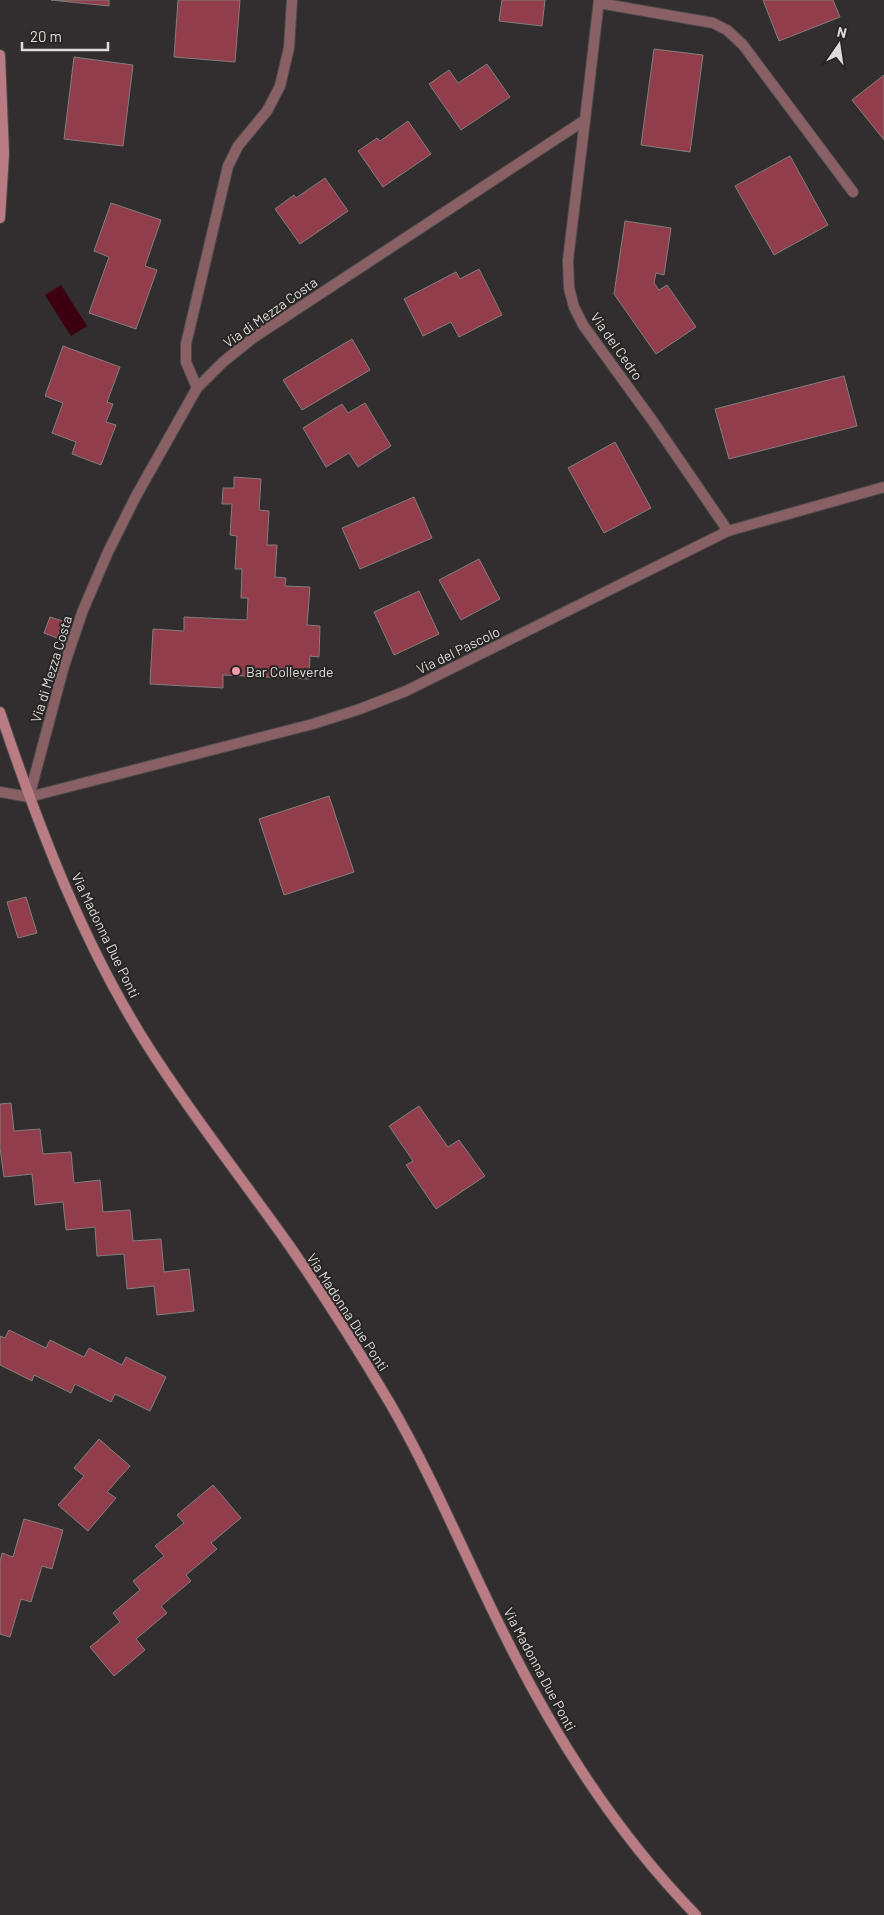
<svg xmlns="http://www.w3.org/2000/svg" width="884" height="1915" viewBox="0 0 884 1915" font-family="Barlow,sans-serif">
  <rect width="100%" height="100%" fill="#322e2f"/>
  <!-- water -->
  <path fill="#3d0011" d="M61,285L87,326L71,336L45,295Z"/>
  <!-- building -->
  <g fill="#913d4b" stroke="#827e7e">
    <path d="M51,0H109V6Z"/>
    <path d="M178,0H240L235,62L174,57Z"/>
    <path d="M502,0H545L542,26L499,21Z"/>
    <path d="M763,0H833L840,17L779,41Z"/>
    <path d="M654,49L703,55L690,152L641,145Z"/>
    <path d="M74,57L133,65L123,146L64,139Z"/>
    <path d="M487,64L510,97L461,130L429,84L449,70L458,83Z"/>
    <path d="M884,75V140L852,100Z"/>
    <path d="M408,121L431,154L383,187L358,151L377,138L380,141Z"/>
    <path d="M790,156L828,225L774,255L735,186Z"/>
    <path d="M325,178L348,211L300,244L275,209L294,195L296,198Z"/>
    <path d="M111,203L161,220L145,266L157,270L136,329L89,313L109,257L94,251Z"/>
    <path d="M625,221L671,228L664,275L656,273L654,283L659,290L667,285L696,327L656,354L614,294Z"/>
    <path d="M479,269L502,315L459,337L451,322L423,336L404,299L456,272L460,279Z"/>
    <path d="M352,339L370,370L302,410L283,380Z"/>
    <path d="M63,346L120,367L107,402L113,404L106,422L116,425L101,465L72,454L76,442L52,433L63,403L45,396Z"/>
    <path d="M844,376L857,426L729,459L715,409Z"/>
    <path d="M365,403L391,446L358,467L349,453L326,467L303,428L342,404L348,413Z"/>
    <path d="M615,442L651,508L604,533L568,468Z"/>
    <path d="M234,477L261,479L259,510L269,511L267,545H277L275,577L286,578L285,586L310,587L307,625L320,626L319,657L310,656L309,679L223,675V688L150,684L153,629L184,631V617L247,620L248,598H241L242,569H235L237,536L230,535L232,504H222L223,488H234Z"/>
    <path d="M414,497L432,538L360,569L342,528Z"/>
    <path d="M479,559L500,599L461,620L439,580Z"/>
    <path d="M419,591L439,634L394,655L374,612Z"/>
    <path d="M50,617L63,621L57,638L44,633Z"/>
    <path d="M329,796L354,872L284,895L259,819Z"/>
    <path d="M26,897L37,933L18,938L7,902Z"/>
    <path d="M11,1103L14,1131L40,1129L43,1154L71,1152L74,1183L100,1180L103,1212L130,1210L133,1241L161,1239L164,1272L189,1269L194,1311L157,1315L154,1286L127,1289L124,1254L97,1256L95,1227L66,1230L63,1202L35,1205L32,1174L4,1177L0,1148V1104Z"/>
    <path d="M419,1106L448,1147L459,1140L485,1176L436,1209L406,1165L413,1161L389,1126Z"/>
    <path d="M9,1330L46,1348L50,1340L84,1357L89,1348L122,1365L126,1357L166,1377L150,1411L115,1394L111,1402L75,1384L71,1393L34,1375L32,1381L0,1365V1336L5,1338Z"/>
    <path d="M99,1439L130,1466L107,1492L116,1498L88,1531L58,1505L84,1476L74,1468Z"/>
    <path d="M213,1485L241,1518L211,1543L217,1549L186,1575L191,1581L161,1606L167,1613L136,1639L145,1650L114,1676L90,1647L120,1622L113,1613L140,1590L133,1581L164,1556L155,1546L184,1523L177,1515Z"/>
    <path d="M24,1519L63,1530L52,1569L42,1566L31,1602L21,1599L10,1637L0,1634V1562L2,1553L13,1557Z"/>
  </g>
  <g fill="none" stroke-linecap="round" stroke-linejoin="round">
    <defs>
      <g id="street">
        <path d="M599,3L713,23L727,30L743,45L853,192"/>
        <path d="M585,120L568,260L569,288L574,307L583,325L652,420L728,531"/>
        <path d="M197,388L186,362V344L228,166L238,146L267,111L280,86L289,48L292,0"/>
        <path d="M0,792L29,797L313,724L360,709L406,691L728,531L884,487"/>
        <path d="M29,797L64,666L83,610L108,552L136,496L197,388L223,362L253,338L585,120L599,0"/>
      </g>
      <g id="secondary">
        <path d="M0,55L4,154L0,218"/>
        <path d="M0,712C39,828 84,947 151,1051C194,1118 243,1180 289,1245C325,1297 359,1351 391,1405C433,1478 465,1556 503,1632C553,1734 616,1833 696,1915"/>
      </g>
    </defs>
    <!-- street casing -->
    <use href="#street" stroke="#4e4a4b" stroke-width="12"/>
    <!-- secondary casing -->
    <use href="#secondary" stroke="#4e4a4b" stroke-width="12"/>
    <!-- street -->
    <use href="#street" stroke="#896165" stroke-width="10"/>
    <!-- secondary -->
    <use href="#secondary" stroke="#ba7c83" stroke-width="10"/>
  </g>
  <!-- markers -->
  <circle fill="#f49aa5" stroke="#282525" stroke-width="2" cx="236" cy="671" r="5"/>
  <g text-anchor="middle" dominant-baseline="central" stroke-width="4" stroke-linejoin="round" paint-order="stroke">
    <!-- street labels -->
    <g font-size="14" fill="#dedcdc" stroke="#282525">
      <text transform="translate(270 312) rotate(-35)">Via di Mezza Costa</text>
      <text transform="translate(617 346) rotate(55)">Via del Cedro</text>
      <text transform="translate(458 650) rotate(-26)">Via del Pascolo</text>
      <text transform="translate(51 669) rotate(-73)">Via di Mezza Costa</text>
      <text transform="translate(106 935) rotate(64)">Via Madonna Due Ponti</text>
      <text transform="translate(348 1312) rotate(57)">Via Madonna Due Ponti</text>
      <text transform="translate(540 1669) rotate(62)">Via Madonna Due Ponti</text>
    </g>
    <!-- poi labels -->
    <g font-size="14" fill="#dedcdc" stroke="#282525" text-anchor="start">
      <text x="246" y="671">Bar Colleverde</text>
    </g>
  </g>
  <!-- north arrow -->
  <g transform="translate(839 45) rotate(13)" stroke="#282525" stroke-width="4" paint-order="stroke">
  <path d="M0-4L9 19L0 12L-9 19Z" fill="#dedcdc"/>
  <text y="-8" font-size="14" font-weight="bold" text-anchor="middle" fill="#dedcdc">N</text>
  </g>
  <!-- scale -->
  <path d="M22 42v8h86v-8" fill="none" stroke="#dedcdc" stroke-width="2.5"/>
  <text x="30" y="42" font-size="15" fill="#dedcdc" stroke="#282525" stroke-width="4" paint-order="stroke">20 m</text>
</svg>
